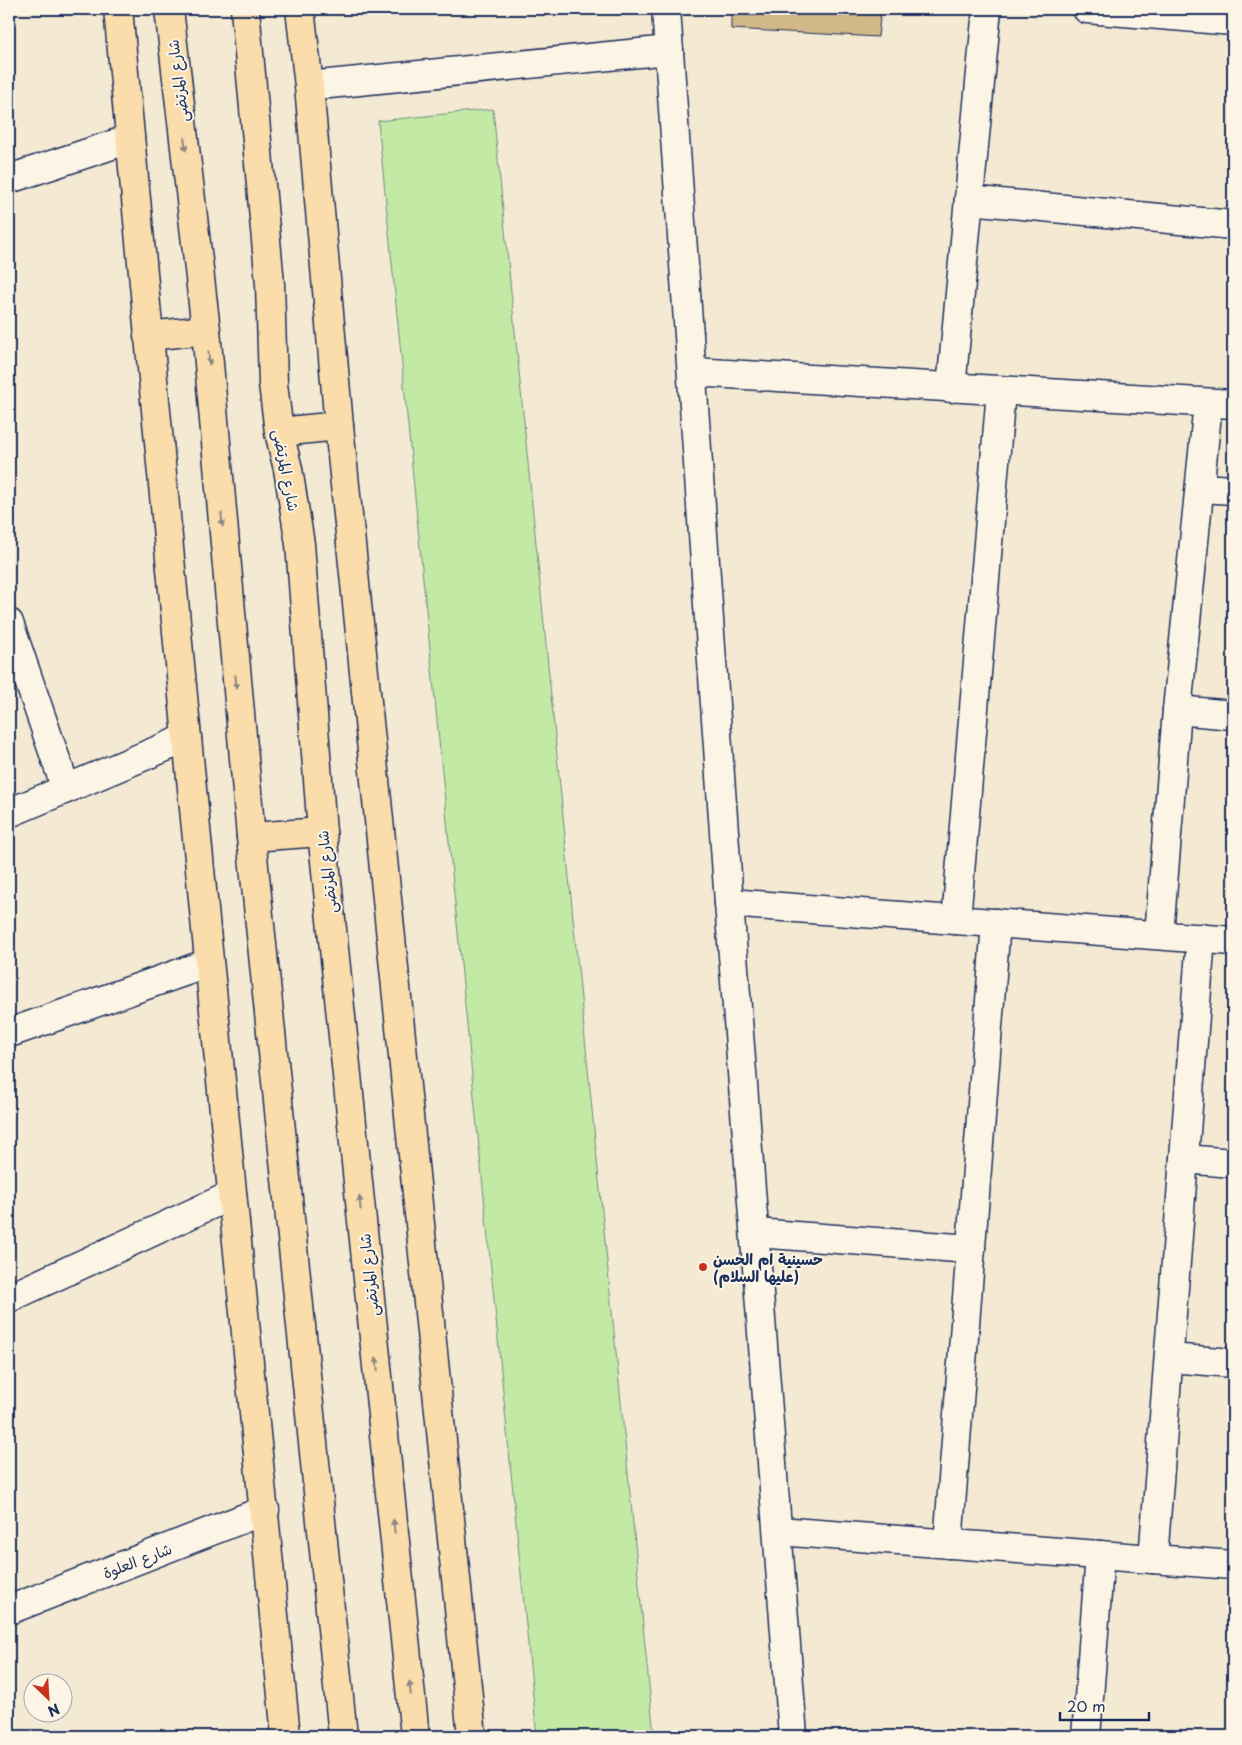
<svg xmlns="http://www.w3.org/2000/svg" width="1242" height="1745" viewBox="0 0 1242 1745" font-family="'Playpen Sans','Playpen Sans Arabic',sans-serif">
  <rect width="100%" height="100%" fill="#f4e9d2"/>
  <filter id="ink" filterUnits="userSpaceOnUse"><feTurbulence type="fractalNoise" baseFrequency=".02" numOctaves="2"/><feDisplacementMap in="SourceGraphic" scale="10" xChannelSelector="R" yChannelSelector="G"/><feConvolveMatrix kernelMatrix="1 2 1 2 8 2 1 2 1" color-interpolation-filters="sRGB"/></filter>
  <g filter="url(#ink)">
    <!-- green -->
    <path fill="#c3eaa5" stroke="#6f8c82" d="M493,109L654,1736H537L378,121Z"/>
    <!-- building -->
    <path fill="#d2b787" stroke="#1b2f5e" d="M731,9H881L878,37L731,29Z"/>
    <g fill="none" stroke-linecap="round" stroke-linejoin="round">
      <defs>
        <g id="minor">
          <path d="M666,9L729,903L793,1736"/>
          <path d="M1087,9L1233,21"/>
          <path d="M309,86L669,50"/>
          <path d="M9,179L130,139"/>
          <path d="M969,200L1233,225"/>
          <path d="M693,372L1233,404"/>
          <path d="M951,388L987,9"/>
          <path d="M1201,488L1233,490"/>
          <path d="M9,623L66,789"/>
          <path d="M1177,710L1233,715"/>
          <path d="M9,813L187,738"/>
          <path d="M729,903L1233,941"/>
          <path d="M956,920L1001,391"/>
          <path d="M1159,935L1177,710L1208,403"/>
          <path d="M9,1033L209,963"/>
          <path d="M1184,1159L1233,1163"/>
          <path d="M755,1233L971,1249"/>
          <path d="M9,1298L232,1195"/>
          <path d="M1169,1358L1233,1363"/>
          <path d="M778,1531L1233,1565"/>
          <path d="M948,1544L996,923"/>
          <path d="M1153,1559L1201,938"/>
          <path d="M9,1610L265,1510"/>
          <path d="M1086,1736L1100,1555"/>
        </g>
        <g id="major">
          <path d="M118,9L187,738L286,1736"/>
          <path d="M169,9L206,330L251,837L343,1736"/>
          <path d="M245,9L270,284L273,384L279,432L288,469L300,544L322,832L415,1736"/>
          <path d="M300,9L309,86L339,426L472,1736"/>
          <path d="M148,336L206,330"/>
          <path d="M279,432L339,426"/>
          <path d="M251,837L322,832"/>
        </g>
      </defs>
      <!-- minor casing -->
      <use href="#minor" stroke="#1b2f5e" stroke-width="31"/>
      <!-- major casing -->
      <use href="#major" stroke="#1b2f5e" stroke-width="31"/>
      <!-- minor -->
      <use href="#minor" stroke="#fcf5e5" stroke-width="28"/>
      <!-- major -->
      <use href="#major" stroke="#fbddab" stroke-width="28"/>
    </g>
    <!-- one-way arrows -->
    <defs><path id="oneway-solid" d="M-6-.8H1V-3.2L6.5 0L1 3.2V.8H-6Z" transform="scale(1.25)"/></defs>
    <g fill="#8b8684">
      <use href="#oneway-solid" transform="translate(185 144) rotate(83)"/>
      <use href="#oneway-solid" transform="translate(209 358) rotate(85)"/>
      <use href="#oneway-solid" transform="translate(222 520) rotate(85)"/>
      <use href="#oneway-solid" transform="translate(236 682) rotate(85)"/>
      <use href="#oneway-solid" transform="translate(360 1203) rotate(-96)"/>
      <use href="#oneway-solid" transform="translate(377 1364) rotate(-96)"/>
      <use href="#oneway-solid" transform="translate(394 1526) rotate(-96)"/>
      <use href="#oneway-solid" transform="translate(410 1688) rotate(-96)"/>
    </g>
  </g>
  <!-- markers -->
  <circle fill="#c8321e" stroke="#fcf5e5" stroke-width="2" cx="703" cy="1267" r="5"/>
  <g text-anchor="middle" dominant-baseline="central" stroke-width="4" stroke-linejoin="round" paint-order="stroke">
    <!-- street labels -->
    <g font-size="15" fill="#1b2f5e" stroke="#fcf5e5">
      <text transform="translate(177 81) rotate(-97)">شارع المرتضى</text>
      <text transform="translate(287 470) rotate(79)">شارع المرتضى</text>
      <text transform="translate(326 872) rotate(-96)">شارع المرتضى</text>
      <text transform="translate(368 1275) rotate(-96)">شارع المرتضى</text>
      <text transform="translate(137 1560) rotate(-21)">شارع العلوة</text>
    </g>
    <!-- poi labels -->
    <g font-size="15" font-weight="bold" fill="#1b2f5e" stroke="#fcf5e5" text-anchor="start">
      <text x="713" y="1258">حسينية ام الحسن<tspan x="713" dy="17">(عليها السلام)</tspan></text>
    </g>
  </g>
  <!-- margin -->
  <rect width="1242" height="1745" fill="none" stroke="#fcf5e5" stroke-width="30"/>
  <rect x="15" y="15" width="1212" height="1715" fill="none" stroke="#1b2f5e" stroke-width="2" filter="url(#ink)"/>
  <!-- north arrow -->
  <g transform="translate(48 1698) rotate(155)"><circle r="24" fill="#fcf5e5" stroke="#a2a6af"/>
  <path d="M0-4L9 19L0 12L-9 19Z" fill="#c8321e"/>
  <text y="-8" font-size="14" font-weight="bold" text-anchor="middle" fill="#1b2f5e">N</text>
  </g>
  <!-- scale -->
  <path d="M1060 1712v8h89v-8" fill="none" stroke="#1b2f5e" stroke-width="2.5"/>
  <text x="1067" y="1712" font-size="15" fill="#1b2f5e" stroke="#fcf5e5" stroke-width="4" paint-order="stroke">20 m</text>
</svg>
